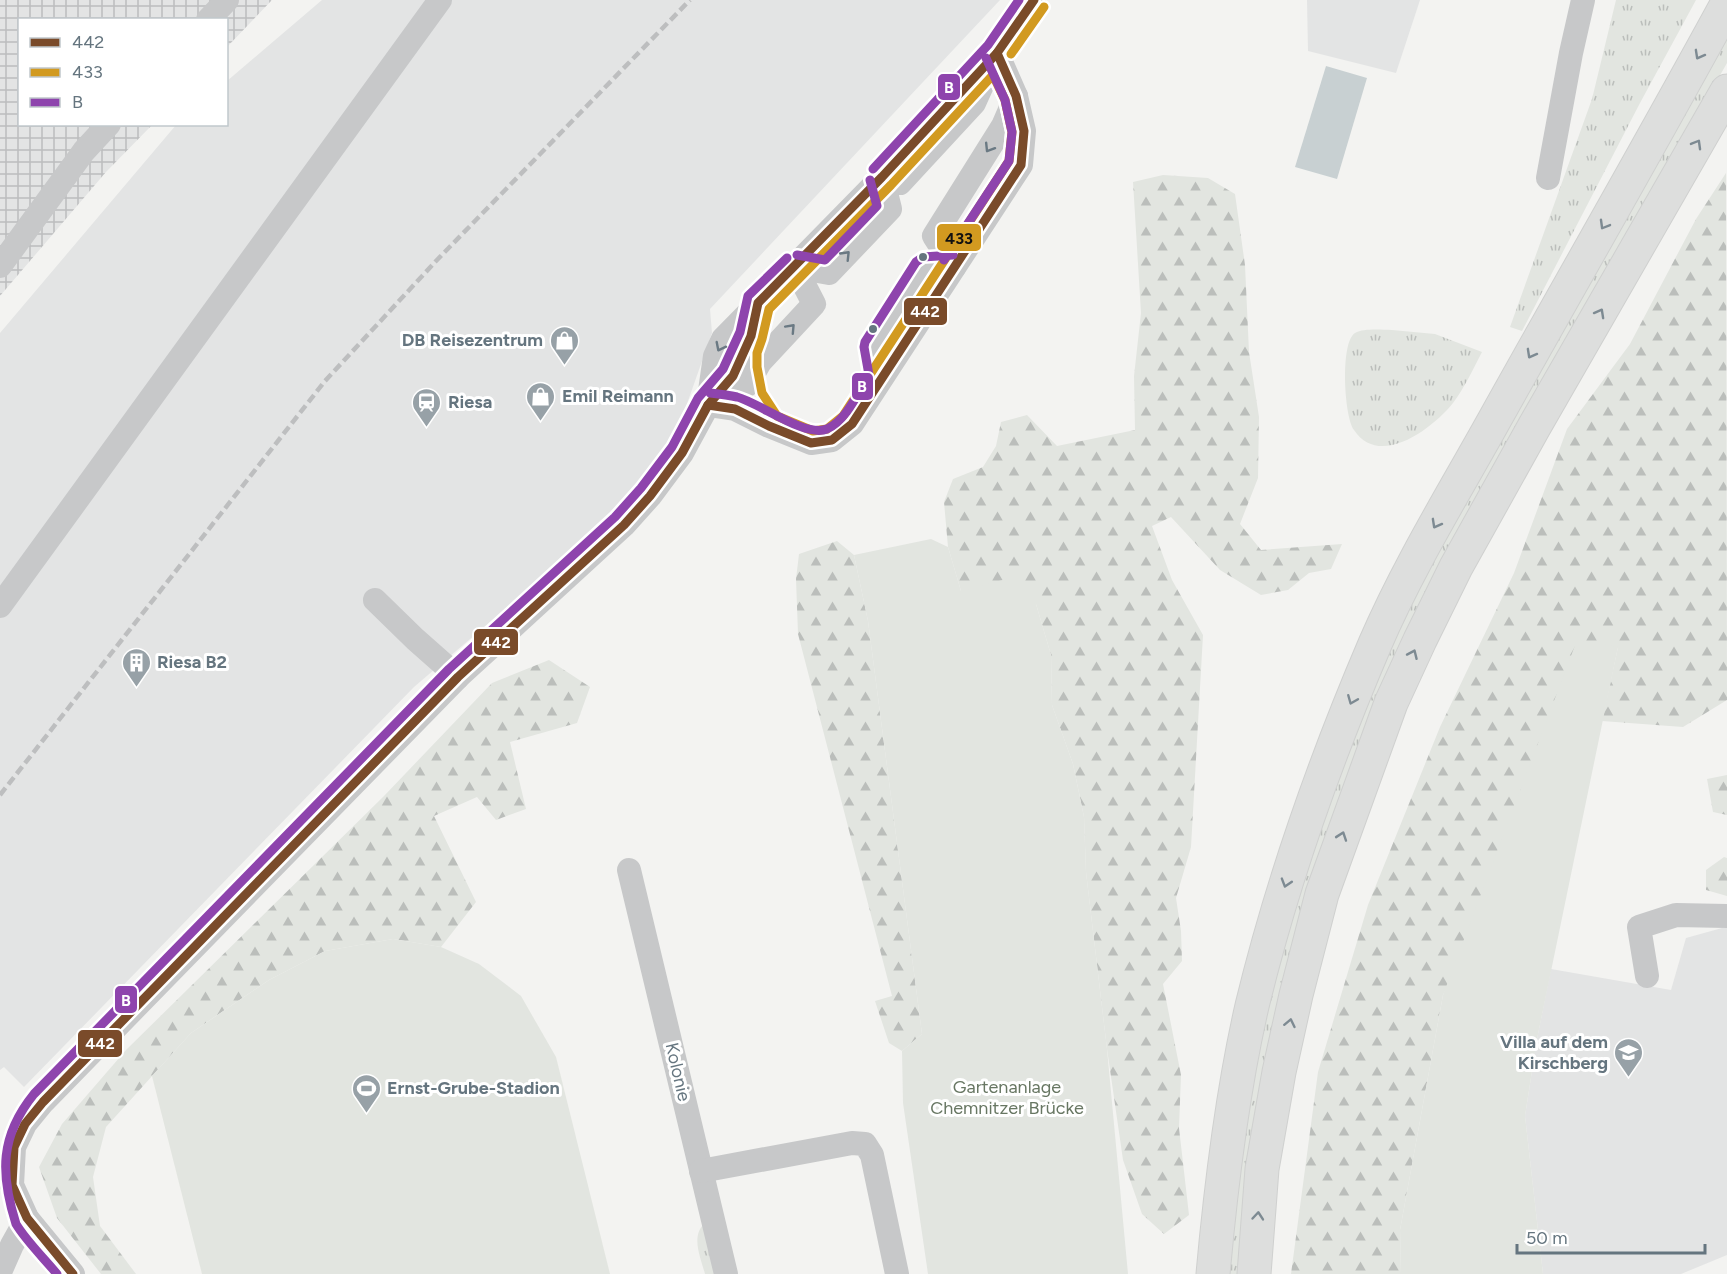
<svg xmlns="http://www.w3.org/2000/svg" width="1727" height="1274" viewBox="0 0 1727 1274" font-family="Figtree,sans-serif">
  <defs>
    <pattern id="industrial-grid" width="8" height="8" patternUnits="userSpaceOnUse" patternTransform="scale(1.5)"><rect width="8" height="8" fill="#e3e4e4"/><path d="M0 4h8M4 0v8" fill="none" stroke="#bcbdbe"/></pattern>
    <pattern id="grass-tufts" width="24" height="20" patternUnits="userSpaceOnUse" patternTransform="scale(1.5)"><rect width="24" height="20" fill="#e2e5e0"/><path d="M3 7l-1-3M5 7V3M7 7l1-3M15 17l-1-3M17 17v-4M19 17l1-3" fill="none" stroke="#bbbebb"/></pattern>
    <pattern id="forest-firs" width="22" height="20" patternUnits="userSpaceOnUse" patternTransform="scale(1.5)"><rect width="22" height="20" fill="#e2e5e0"/><path d="M5 1l3.5 6h-7zM16 11l3.5 6h-7z" fill="#bbbebb"/></pattern>
  </defs>
  <rect width="100%" height="100%" fill="#f3f3f1"/>
  <!-- built -->
  <g fill="#e3e4e4">
    <path d="M322,0H1000L710,309L712,333L671,449L609,520L414,687L24,1087L4,1067L0,1070V333L176,125L226,124L227,81Z"/>
    <path d="M1307,0H1420L1396,73L1308,51Z"/>
    <path d="M1722,928H1727V1255L1681,1274H1543L1525,1116L1537,1039L1551,969L1671,990L1686,938Z"/>
  </g>
  <!-- industrial -->
  <path fill="url(#industrial-grid)" d="M0,0H272L227,47L226,20H20V124L152,125L106,172L0,296Z"/>
  <!-- grass -->
  <g fill="url(#grass-tufts)">
    <path d="M1616,0H1696L1640,103L1522,331L1510,327L1592,99Z"/>
    <path d="M1727,38V63L1445,559L1247,1184L1238,1274H1227L1237,1176L1260,1039L1296,897L1339,766L1399,628L1436,554Z"/>
    <path d="M1392,330L1435,334L1482,352C1473,369 1465,387 1453,403C1433,428 1380,469 1354,430C1344,416 1340,342 1355,333C1364,328 1382,330 1392,330Z"/>
    <path d="M705,1223L717,1274H705C701,1258 690,1236 705,1223Z"/>
  </g>
  <!-- forest -->
  <g fill="url(#forest-firs)">
    <path d="M1726,173L1727,700L1683,727L1602,721L1618,647L1443,995L1400,1230L1401,1274H1291L1318,1072L1368,905L1440,727L1514,573L1567,429L1630,344L1696,219Z"/>
    <path d="M1163,175L1208,178L1235,194L1245,265L1249,352L1259,417L1258,478L1240,524L1261,550L1342,544L1331,569L1309,573L1288,590L1261,595L1220,570L1171,517L1152,526L1172,580L1203,635L1191,847L1176,898L1181,931L1182,961L1163,984L1181,1075L1179,1128L1189,1215L1164,1234L1142,1214L1123,1160L1107,1049L1086,872L1084,817L1073,764L1052,705L1051,655L1036,604L961,591L948,547L944,502L953,479L983,467L996,446L1001,422L1027,415L1057,446L1135,430L1134,376L1141,313L1133,182Z"/>
    <path d="M837,541L854,555L868,621L922,1034L902,1051L889,1043L875,1001L892,996L798,634L796,579L799,554Z"/>
    <path d="M549,660L590,687L577,723L510,742L526,809L496,820L477,797L434,816L476,902L441,947L393,939L325,951L269,980L191,1033L106,1127L93,1177L100,1226L136,1274H101L57,1218L39,1167L62,1124L126,1050L384,796L492,683Z"/>
    <path d="M1727,775V815L1713,812L1707,779Z"/>
    <path d="M1724,857L1727,858V896L1706,890V870Z"/>
  </g>
  <!-- green -->
  <g fill="#e2e5e0">
    <path d="M931,539L948,547L961,591L1010,578L1036,604L1051,655L1052,705L1073,764L1084,817L1086,872L1107,1049L1128,1274H928L903,1103L902,1051L922,1034L868,621L854,555Z"/>
    <path d="M1577,640L1618,647L1537,1039L1525,1116L1543,1274H1401L1400,1230L1443,995Z"/>
    <path d="M393,939L441,947L479,964L521,996L556,1057L610,1274H202L152,1076L191,1033L269,980L325,951Z"/>
  </g>
  <!-- water -->
  <path fill="#c8d0d2" d="M1326,66L1367,78L1337,179L1295,167Z"/>
  <g fill="none" stroke-linecap="round" stroke-linejoin="round">
    <defs>
      <g id="highway">
        <path d="M1213,1274C1221,1185 1232,1093 1252,1006C1282,882 1325,761 1375,644C1409,565 1455,491 1496,417C1573,279 1652,142 1727,4"/>
        <path d="M1254,1274L1262,1169L1279,1072L1296,995L1322,894L1391,703L1420,640L1456,567L1534,427L1727,91"/>
      </g>
    </defs>
    <!-- highway casing -->
    <use href="#highway" stroke="#cfd0cf" stroke-width="35"/>
    <!-- minor -->
    <g stroke="#c7c8c9" stroke-width="24">
      <path d="M208,20L227,0"/>
      <path d="M882,177L900,183L974,103L988,72"/>
      <path d="M1548,178L1571,53L1583,0"/>
      <path d="M0,266L84,151L109,124"/>
      <path d="M795,267L829,273L890,209L882,177"/>
      <path d="M954,267L934,236L1003,126L1016,96"/>
      <path d="M882,377L876,346L925,269L954,267"/>
      <path d="M747,385L760,362L814,304L795,267"/>
      <path d="M708,405L735,409L769,426L811,443L832,440L852,424L1021,165L1024,131L1016,96L997,53"/>
      <path d="M708,405L715,356L723,339L882,177L997,53L1034,0"/>
      <path d="M375,600L415,639L458,677"/>
      <path d="M0,606L440,0"/>
      <path d="M629,870L726,1274"/>
      <path d="M1647,976L1639,927L1676,915L1727,916"/>
      <path d="M701,1171L852,1143L865,1144L872,1155L897,1274"/>
      <path d="M0,1272L12,1245L27,1218"/>
      <path d="M73,1274L27,1218L12,1185L14,1147L25,1124L43,1102L458,677L624,525L650,496L682,453L708,405L733,376L751,336L758,303"/>
    </g>
    <!-- highway -->
    <use href="#highway" stroke="#dddedd" stroke-width="33"/>
    <!-- rail -->
    <path stroke="#bdbebf" stroke-width="4.5" stroke-dasharray="9 4.5" stroke-linecap="butt" d="M0,795L325,381L436,261L690,0"/>
    <defs>
      <g id="bus-1">
        <path d="M708,405L735,409L769,426L811,443L832,440L852,424L1021,165L1024,131L1016,96L997,53"/>
        <path d="M73,1274L27,1218L12,1185L14,1147L25,1124L43,1102L458,677L624,525L650,496L682,453L708,405L733,376L751,336L758,303L882,177L997,53L1034,0"/>
      </g>
      <g id="bus-2">
        <path d="M1011,54L1044,7"/>
        <path d="M993,75L1005,100L1012,132L1009,161L843,416L827,429L813,431L777,416L762,393L757,367V353L762,339L769,309L891,185Z"/>
      </g>
      <g id="bus-3">
        <path d="M873,169L988,45L1019,0"/>
        <path d="M797,255L825,260L877,206L870,180"/>
        <path d="M944,260L1009,161L1012,132L1005,100L986,58"/>
        <path d="M710,393C719,394 728,395 737,397C760,403 805,438 827,429C847,420 858,392 869,375L864,347L865,342L916,262L923,257L953,255"/>
        <path d="M57,1274C44,1258 27,1242 16,1224C0,1173 0,1136 34,1094L449,669L615,517L641,488L672,447L698,398L723,369L740,332L748,296L787,258"/>
      </g>
    </defs>
    <!-- bus-1 casing -->
    <use href="#bus-1" stroke="#fff" stroke-width="14"/>
    <!-- bus-2 casing -->
    <use href="#bus-2" stroke="#fff" stroke-width="14"/>
    <!-- bus-3 casing -->
    <use href="#bus-3" stroke="#fff" stroke-width="14"/>
    <!-- bus-1 -->
    <use href="#bus-1" stroke="#7a4b2a" stroke-width="9"/>
    <!-- bus-2 -->
    <use href="#bus-2" stroke="#d29a20" stroke-width="9"/>
    <!-- bus-3 -->
    <use href="#bus-3" stroke="#8e44ad" stroke-width="9"/>
  </g>
  <!-- one-way arrows -->
  <defs><path id="oneway-chevron" d="M-2-3.5L2.5 0L-2 3.5" fill="none" stroke-width="1.6" stroke-linecap="round" stroke-linejoin="round" transform="scale(1.5)"/></defs>
  <g stroke="#7d8a92">
    <use href="#oneway-chevron" transform="translate(1699 55) rotate(119)"/>
    <use href="#oneway-chevron" transform="translate(1697 144) rotate(-60)"/>
    <use href="#oneway-chevron" transform="translate(1604 225) rotate(120)"/>
    <use href="#oneway-chevron" transform="translate(1600 313) rotate(-61)"/>
    <use href="#oneway-chevron" transform="translate(1531 354) rotate(119)"/>
    <use href="#oneway-chevron" transform="translate(1436 524) rotate(119)"/>
    <use href="#oneway-chevron" transform="translate(1413 654) rotate(-66)"/>
    <use href="#oneway-chevron" transform="translate(1352 700) rotate(112)"/>
    <use href="#oneway-chevron" transform="translate(1342 836) rotate(-71)"/>
    <use href="#oneway-chevron" transform="translate(1286 883) rotate(107)"/>
    <use href="#oneway-chevron" transform="translate(1290 1023) rotate(-78)"/>
    <use href="#oneway-chevron" transform="translate(1258 1216) rotate(-85)"/>
  </g>
  <g stroke="#6a7983">
    <use href="#oneway-chevron" transform="translate(989 148) rotate(122)"/>
    <use href="#oneway-chevron" transform="translate(846 255) rotate(-46)"/>
    <use href="#oneway-chevron" transform="translate(791 328) rotate(-47)"/>
    <use href="#oneway-chevron" transform="translate(720 347) rotate(117)"/>
  </g>
  <!-- icons -->
  <defs>
    <symbol id="shop-pin" viewBox="-11 -11 22 30"><path d="M0 17L-7.5 6A9.5 9.5 0 1 1 7.5 6Z" fill="#97a1a7" stroke="#fff"/><path d="M-5-2.5h2.3a2.7 3.5 0 0 1 5.4 0H5L5.5 6h-11ZM-1.5-2.5h3a1.5 2.3 0 0 0-3 0Z" fill="#fff"/></symbol>
    <symbol id="station-pin" viewBox="-11 -11 22 30"><path d="M0 17L-7.5 6A9.5 9.5 0 1 1 7.5 6Z" fill="#97a1a7" stroke="#fff"/><path d="M-3-6H3Q5-6 5-4V2Q5 4 3 4L4.5 6H3L1.5 4h-3L-3 6H-4.5L-3 4Q-5 4-5 2V-4Q-5-6-3-6ZM-3.5-4v3h7v-3ZM-3.5 1v1.5H-2V1ZM2 1v1.5H3.5V1Z" fill="#fff"/></symbol>
    <symbol id="building-pin" viewBox="-11 -11 22 30"><path d="M0 17L-7.5 6A9.5 9.5 0 1 1 7.5 6Z" fill="#97a1a7" stroke="#fff"/><path d="M-4-6H4V6H1V3H-1V6H-4ZM-2.5-4.3h1.7v1.8h-1.7ZM.8-4.3h1.7v1.8H.8ZM-2.5-1h1.7V.8h-1.7ZM.8-1h1.7V.8H.8Z" fill="#fff"/></symbol>
    <symbol id="school-pin" viewBox="-11 -11 22 30"><path d="M0 17L-7.5 6A9.5 9.5 0 1 1 7.5 6Z" fill="#97a1a7" stroke="#fff"/><path d="M0-5L7-2L0 1L-7-2ZM-4 1L0 2.5L4 1V4Q0 6-4 4Z" fill="#fff"/></symbol>
    <symbol id="stadium-pin" viewBox="-11 -11 22 30"><path d="M0 17L-7.5 6A9.5 9.5 0 1 1 7.5 6Z" fill="#97a1a7" stroke="#fff"/><path d="M0-5a6.5 5 0 1 0 0 10a6.5 5 0 1 0 0-10ZM-3.5-1.8h7v3.6h-7Z" fill="#fff"/></symbol>
  </defs>
  <g fill-rule="evenodd">
    <use href="#shop-pin" x="548" y="324" width="33" height="45"/>
    <use href="#shop-pin" x="524" y="380" width="33" height="45"/>
    <use href="#station-pin" x="410" y="386" width="33" height="45"/>
    <use href="#building-pin" x="120" y="646" width="33" height="45"/>
    <use href="#school-pin" x="1612" y="1036" width="33" height="45"/>
    <use href="#stadium-pin" x="350" y="1072" width="33" height="45"/>
  </g>
  <!-- markers -->
  <g fill="#65757f" stroke="#fff" stroke-width="2">
    <circle cx="923" cy="257" r="5"/>
    <circle cx="873" cy="329" r="5"/>
  </g>
  <g text-anchor="middle" dominant-baseline="central" stroke-width="6" stroke-linejoin="round" paint-order="stroke">
    <!-- poi labels -->
    <g font-size="18" font-weight="bold" fill="#65757f" stroke="#fff" text-anchor="start">
      <text x="543" y="340" text-anchor="end">DB Reisezentrum</text>
      <text x="562" y="396">Emil Reimann</text>
      <text x="448" y="402">Riesa</text>
      <text x="157" y="662">Riesa B2</text>
      <text x="1608" y="1042" text-anchor="end">Villa auf dem<tspan x="1608" dy="21">Kirschberg</tspan></text>
      <text x="387" y="1088">Ernst-Grube-Stadion</text>
    </g>
    <!-- street labels -->
    <g font-size="18" fill="#65757f" stroke="#fff">
      <text transform="translate(678 1072) rotate(77)">Kolonie</text>
    </g>
    <!-- park labels -->
    <g font-size="18" fill="#687763" stroke="#fff">
      <text x="1007" y="1087">Gartenanlage<tspan x="1007" dy="21">Chemnitzer Brücke</tspan></text>
    </g>
  </g>
  <g stroke="#fff" stroke-width="2">
    <rect x="937" y="73" width="24" height="28" rx="6" fill="#8e44ad"/>
    <rect x="936" y="223" width="46" height="29" rx="6" fill="#d29a20"/>
    <rect x="903" y="297" width="45" height="29" rx="6" fill="#7a4b2a"/>
    <rect x="851" y="372" width="23" height="29" rx="6" fill="#8e44ad"/>
    <rect x="473" y="628" width="46" height="28" rx="6" fill="#7a4b2a"/>
    <rect x="114" y="985" width="24" height="29" rx="6" fill="#8e44ad"/>
    <rect x="77" y="1029" width="46" height="29" rx="6" fill="#7a4b2a"/>
  </g>
  <g font-size="16" text-anchor="middle" font-weight="bold" fill="#fff">
    <text x="949" y="93">B</text>
    <text x="925" y="317">442</text>
    <text x="862" y="392">B</text>
    <text x="496" y="648">442</text>
    <text x="126" y="1006">B</text>
    <text x="100" y="1049">442</text>
  </g>
  <g font-size="16" text-anchor="middle" font-weight="bold" fill="#111">
    <text x="959" y="244">433</text>
  </g>
  <!-- legend -->
  <rect x="18" y="18" width="210" height="108" fill="#ffffff" stroke="#c1c8cc" stroke-width="1.5"/>
  <rect x="30" y="38" width="30" height="9" fill="#7a4b2a" stroke="#c1c8cc" stroke-width="1.5"/>
  <text x="72" y="48" font-size="18" fill="#65757f">442</text>
  <rect x="30" y="68" width="30" height="9" fill="#d29a20" stroke="#c1c8cc" stroke-width="1.5"/>
  <text x="72" y="78" font-size="18" fill="#65757f">433</text>
  <rect x="30" y="98" width="30" height="9" fill="#8e44ad" stroke="#c1c8cc" stroke-width="1.5"/>
  <text x="72" y="108" font-size="18" fill="#65757f">B</text>
  <!-- scale -->
  <path d="M1517 1244v9h188v-9" fill="none" stroke="#65757f" stroke-width="3"/>
  <text x="1526" y="1244" font-size="18" fill="#65757f" stroke="#ffffff" stroke-width="4.5" paint-order="stroke">50 m</text>
</svg>
